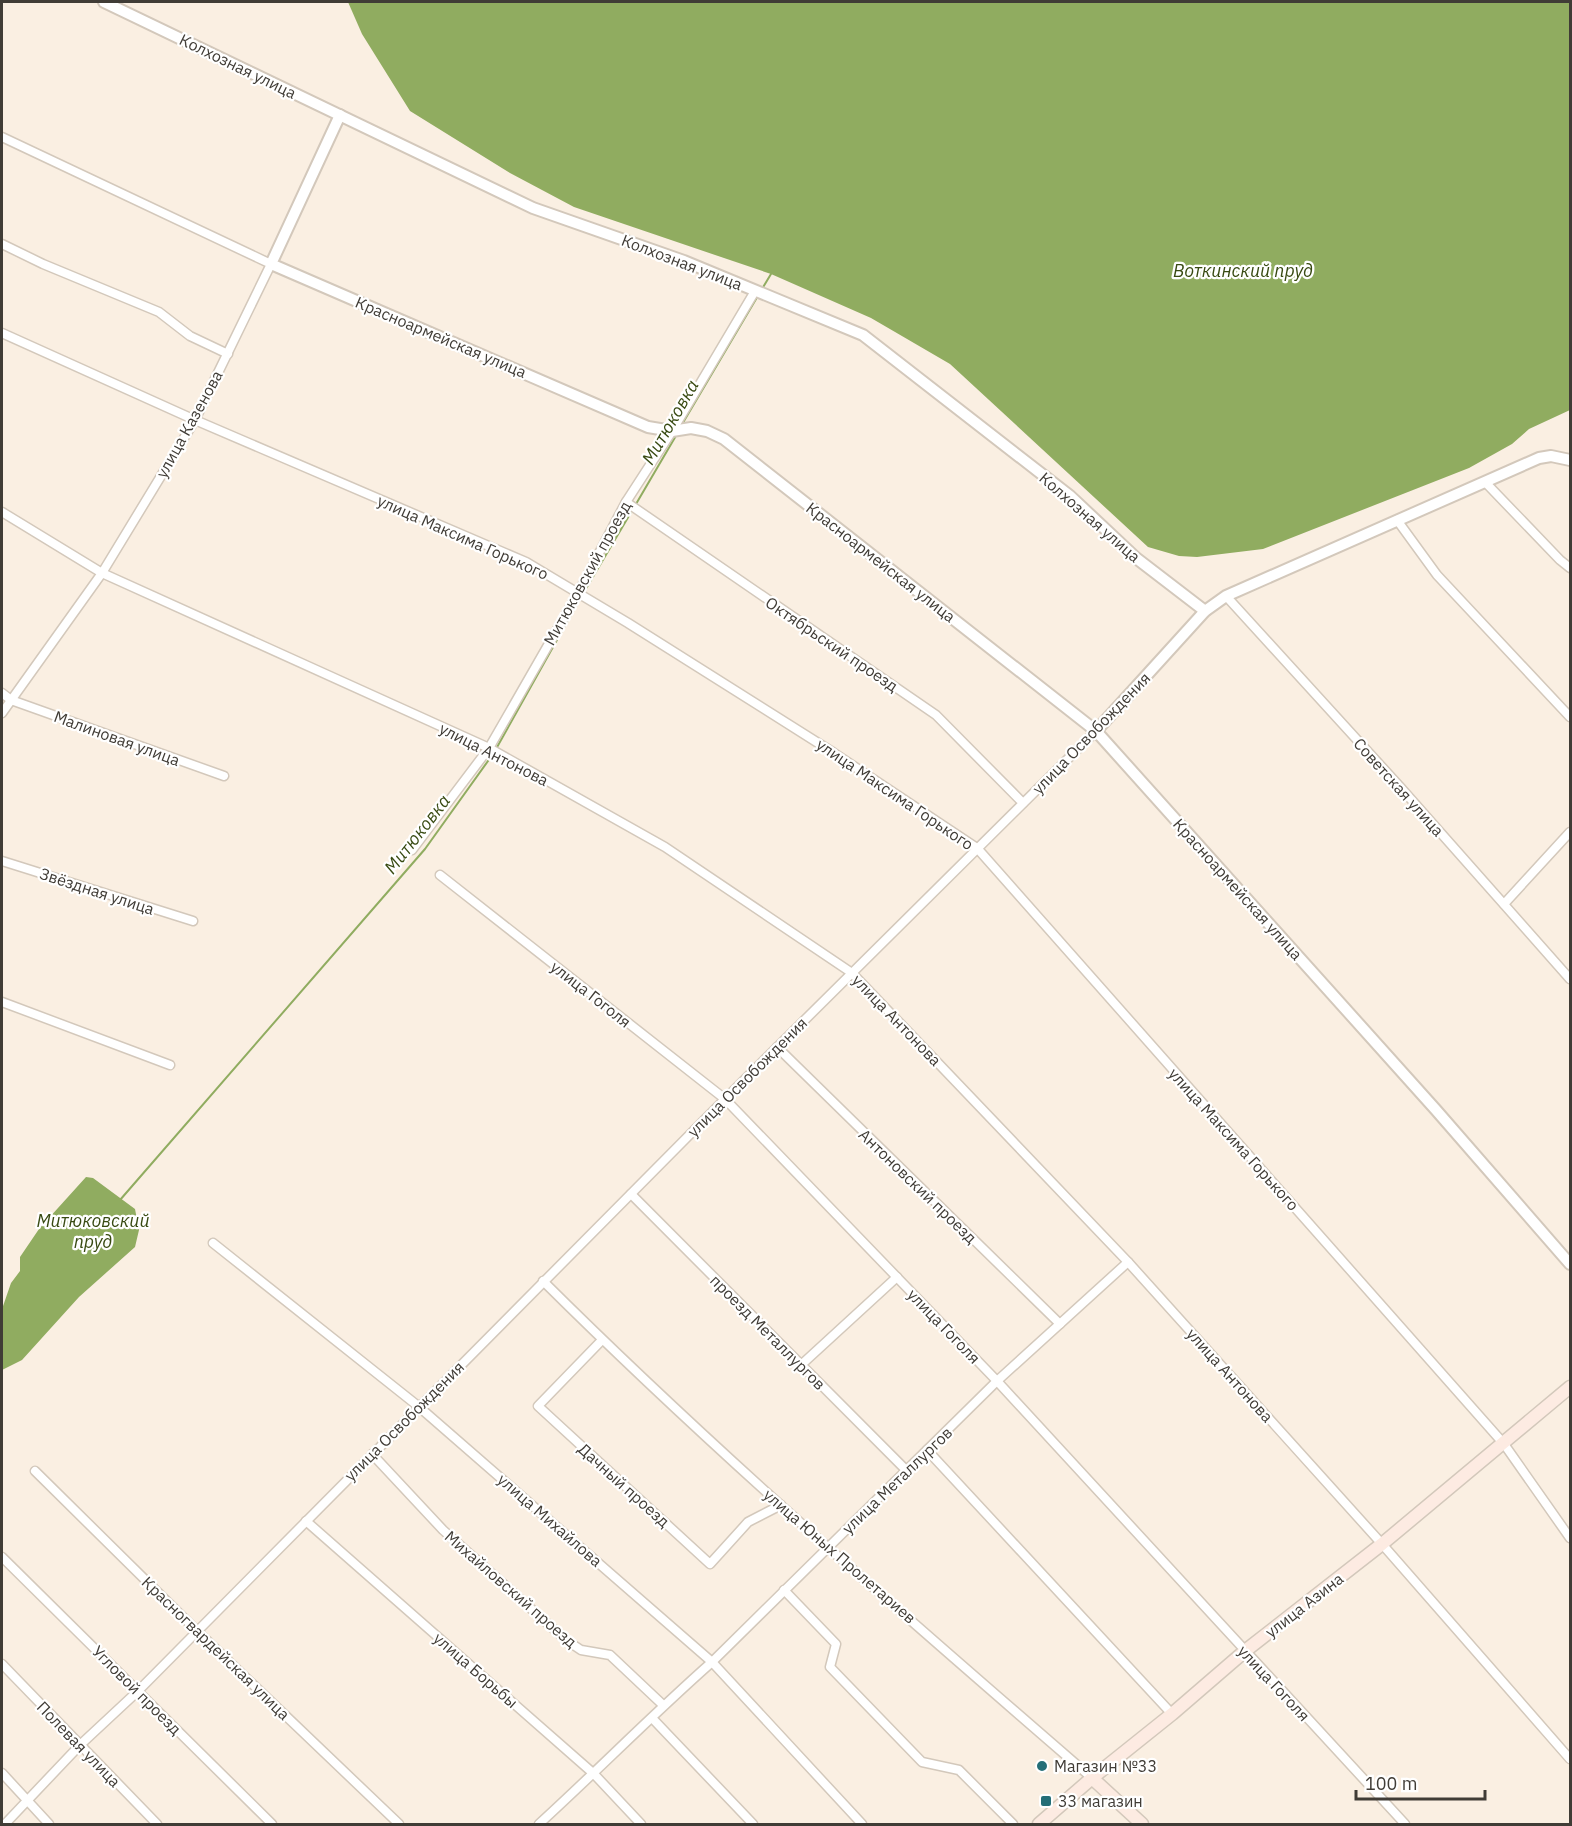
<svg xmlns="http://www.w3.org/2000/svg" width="1572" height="1826" viewBox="0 0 1572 1826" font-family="'IBM Plex Sans',sans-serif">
  <rect width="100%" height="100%" fill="#faefe2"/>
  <!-- water -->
  <g fill="#90ac60">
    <path d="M348,2H1570V410L1529,429L1512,444L1469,468L1263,549L1197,557L1179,556L1148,547L950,364L871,318L771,274L574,207L510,173L410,111L362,34Z"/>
    <path d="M86,1177L93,1178L135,1209L139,1230L135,1247L79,1297L22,1360L2,1370V1309L11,1283L20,1271V1257L39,1229Z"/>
  </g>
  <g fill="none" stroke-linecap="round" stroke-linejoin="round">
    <!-- stream -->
    <g stroke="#90ac60" stroke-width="2">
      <path d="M762,289L771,274"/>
      <path d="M681,426L759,294"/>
      <path d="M636,504L677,434"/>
      <path d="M584,592L633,509"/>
      <path d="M496,749L581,597"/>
      <path d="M120,1200L425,849L493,754"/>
    </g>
    <defs>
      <g id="minor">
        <path d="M2,137L271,264L195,420L102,573L2,713"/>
        <path d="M2,244L43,264L159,312L190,336L228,354"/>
        <path d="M2,333L195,420L526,562L628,623L834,753L977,848L1504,1444L1570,1538"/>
        <path d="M1485,482L1560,560L1570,568"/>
        <path d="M626,502L936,715L1023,803"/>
        <path d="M2,512L102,573L489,748L665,847L852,973L1128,1262L1382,1544L1570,1759"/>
        <path d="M1397,520L1437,575L1570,717"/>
        <path d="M1226,596L1401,788L1570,979"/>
        <path d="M2,693L11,700L224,776"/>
        <path d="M412,850L489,748L578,593L626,502L672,431L755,291"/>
        <path d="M2,861L193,921"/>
        <path d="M440,875L725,1099L997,1381L1405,1824"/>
        <path d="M1504,904L1570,832"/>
        <path d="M2,1002L170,1065"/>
        <path d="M777,1047L1060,1324"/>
        <path d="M631,1194L906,1470"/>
        <path d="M213,1243L418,1406L712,1662L862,1824"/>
        <path d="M543,1281C718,1455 906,1617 1092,1778"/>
        <path d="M602,1340L538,1406L710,1564L748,1522L781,1505"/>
        <path d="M801,1365L897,1277"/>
        <path d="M927,1450L1172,1714"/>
        <path d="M372,1454L443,1530L566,1640L581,1650L610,1655L663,1705"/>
        <path d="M35,1471L197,1631L399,1824"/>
        <path d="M306,1521L594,1774L641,1824"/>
        <path d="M2,1557L272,1824"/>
        <path d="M784,1590L836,1644L830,1667L922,1762L959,1770L1013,1824"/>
        <path d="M2,1664L157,1824"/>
        <path d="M652,1718L753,1824"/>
        <path d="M2,1773L49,1824"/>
        <path d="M5,1824L80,1745L138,1691L725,1099L1096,731"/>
        <path d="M539,1824C597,1771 653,1714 712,1662L997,1381L1128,1262"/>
      </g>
      <g id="tertiary">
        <path d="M104,2L533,208L684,261L863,335L1070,496L1136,558L1205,611"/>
        <path d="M340,115L271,264L648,427L672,431L691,428L707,431L724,439L1096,731L1436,1110L1570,1264"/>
        <path d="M1096,731L1205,611L1226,596L1539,458L1551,456L1570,460"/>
      </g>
      <g id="secondary">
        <path d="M1092,1778L1142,1824"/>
        <path d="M1039,1824L1092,1778L1172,1714L1245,1651L1382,1544L1570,1387"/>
      </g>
    </defs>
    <!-- minor casing -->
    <use href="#minor" stroke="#d3c8bb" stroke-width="11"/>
    <!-- tertiary casing -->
    <use href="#tertiary" stroke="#d3c8bb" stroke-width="14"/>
    <!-- secondary casing -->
    <use href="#secondary" stroke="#d3c8bb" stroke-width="15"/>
    <!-- minor -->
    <use href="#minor" stroke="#fff" stroke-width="8"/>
    <!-- tertiary -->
    <use href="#tertiary" stroke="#fff" stroke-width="10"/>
    <!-- secondary -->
    <use href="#secondary" stroke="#fdebe2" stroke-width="12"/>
  </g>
  <!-- markers -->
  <g fill="#246e77" stroke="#fff" stroke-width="2">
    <circle cx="1042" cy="1766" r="6"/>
    <rect x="1040" y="1795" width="12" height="12" rx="3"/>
  </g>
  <g text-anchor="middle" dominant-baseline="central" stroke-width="4.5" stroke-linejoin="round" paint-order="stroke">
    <!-- street labels -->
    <g font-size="16" fill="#403c36" stroke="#fff">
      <text transform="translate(238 66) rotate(26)">Колхозная улица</text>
      <text transform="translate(682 262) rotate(21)">Колхозная улица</text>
      <text transform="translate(441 337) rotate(23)">Красноармейская улица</text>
      <text transform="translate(189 424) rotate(-61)">улица Казенова</text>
      <text transform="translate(1090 517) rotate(41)">Колхозная улица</text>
      <text transform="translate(463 537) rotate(24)">улица Максима Горького</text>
      <text transform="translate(881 562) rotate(38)">Красноармейская улица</text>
      <text transform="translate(587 573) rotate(-61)">Митюковский проезд</text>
      <text transform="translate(832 644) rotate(34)">Октябрьский проезд</text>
      <text transform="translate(1091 733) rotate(-46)">улица Освобождения</text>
      <text transform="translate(117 738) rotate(20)">Малиновая улица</text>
      <text transform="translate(494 754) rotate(27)">улица Антонова</text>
      <text transform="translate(1399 787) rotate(48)">Советская улица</text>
      <text transform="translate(895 794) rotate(34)">улица Максима Горького</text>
      <text transform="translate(1238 889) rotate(48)">Красноармейская улица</text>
      <text transform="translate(97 891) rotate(18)">Звёздная улица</text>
      <text transform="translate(591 994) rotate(38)">улица Гоголя</text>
      <text transform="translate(897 1020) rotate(46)">улица Антонова</text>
      <text transform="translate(747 1077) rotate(-45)">улица Освобождения</text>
      <text transform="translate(1234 1139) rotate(48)">улица Максима Горького</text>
      <text transform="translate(918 1186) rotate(44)">Антоновский проезд</text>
      <text transform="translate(944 1326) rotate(46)">улица Гоголя</text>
      <text transform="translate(768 1332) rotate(45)">проезд Металлургов</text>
      <text transform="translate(1230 1375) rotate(48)">улица Антонова</text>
      <text transform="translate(404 1421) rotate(-45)">улица Освобождения</text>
      <text transform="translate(897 1480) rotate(-44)">улица Металлургов</text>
      <text transform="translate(624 1485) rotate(42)">Дачный проезд</text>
      <text transform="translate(550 1520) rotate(41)">улица Михайлова</text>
      <text transform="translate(840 1556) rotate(41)">улица Юных Пролетариев</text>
      <text transform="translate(511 1589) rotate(41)">Михайловский проезд</text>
      <text transform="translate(1304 1605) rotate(-38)">улица Азина</text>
      <text transform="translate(216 1648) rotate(44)">Красногвардейская улица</text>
      <text transform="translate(476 1670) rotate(41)">улица Борьбы</text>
      <text transform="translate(1274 1683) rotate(47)">улица Гоголя</text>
      <text transform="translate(137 1690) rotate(45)">Угловой проезд</text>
      <text transform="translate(79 1744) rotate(46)">Полевая улица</text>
    </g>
    <!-- poi labels -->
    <g font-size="16" fill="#403c36" stroke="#fff" text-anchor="start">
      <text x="1054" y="1766">Магазин №33</text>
      <text x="1058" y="1801">33 магазин</text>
    </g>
    <!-- water labels -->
    <g font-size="18" font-style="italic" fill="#384a12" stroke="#fff">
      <text x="1243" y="270">Воткинский пруд</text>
      <text transform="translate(670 422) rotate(-60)">Митюковка</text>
      <text transform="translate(417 834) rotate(-52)">Митюковка</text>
      <text x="93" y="1220">Митюковский<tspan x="93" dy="21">пруд</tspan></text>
    </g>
  </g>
  <!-- border -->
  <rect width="1572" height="1826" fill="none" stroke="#403c36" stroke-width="6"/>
  <!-- scale -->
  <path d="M1356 1790v9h129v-9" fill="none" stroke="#403c36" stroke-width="3"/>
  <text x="1365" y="1790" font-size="18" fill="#403c36" stroke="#ffffff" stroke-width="4.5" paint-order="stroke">100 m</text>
</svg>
